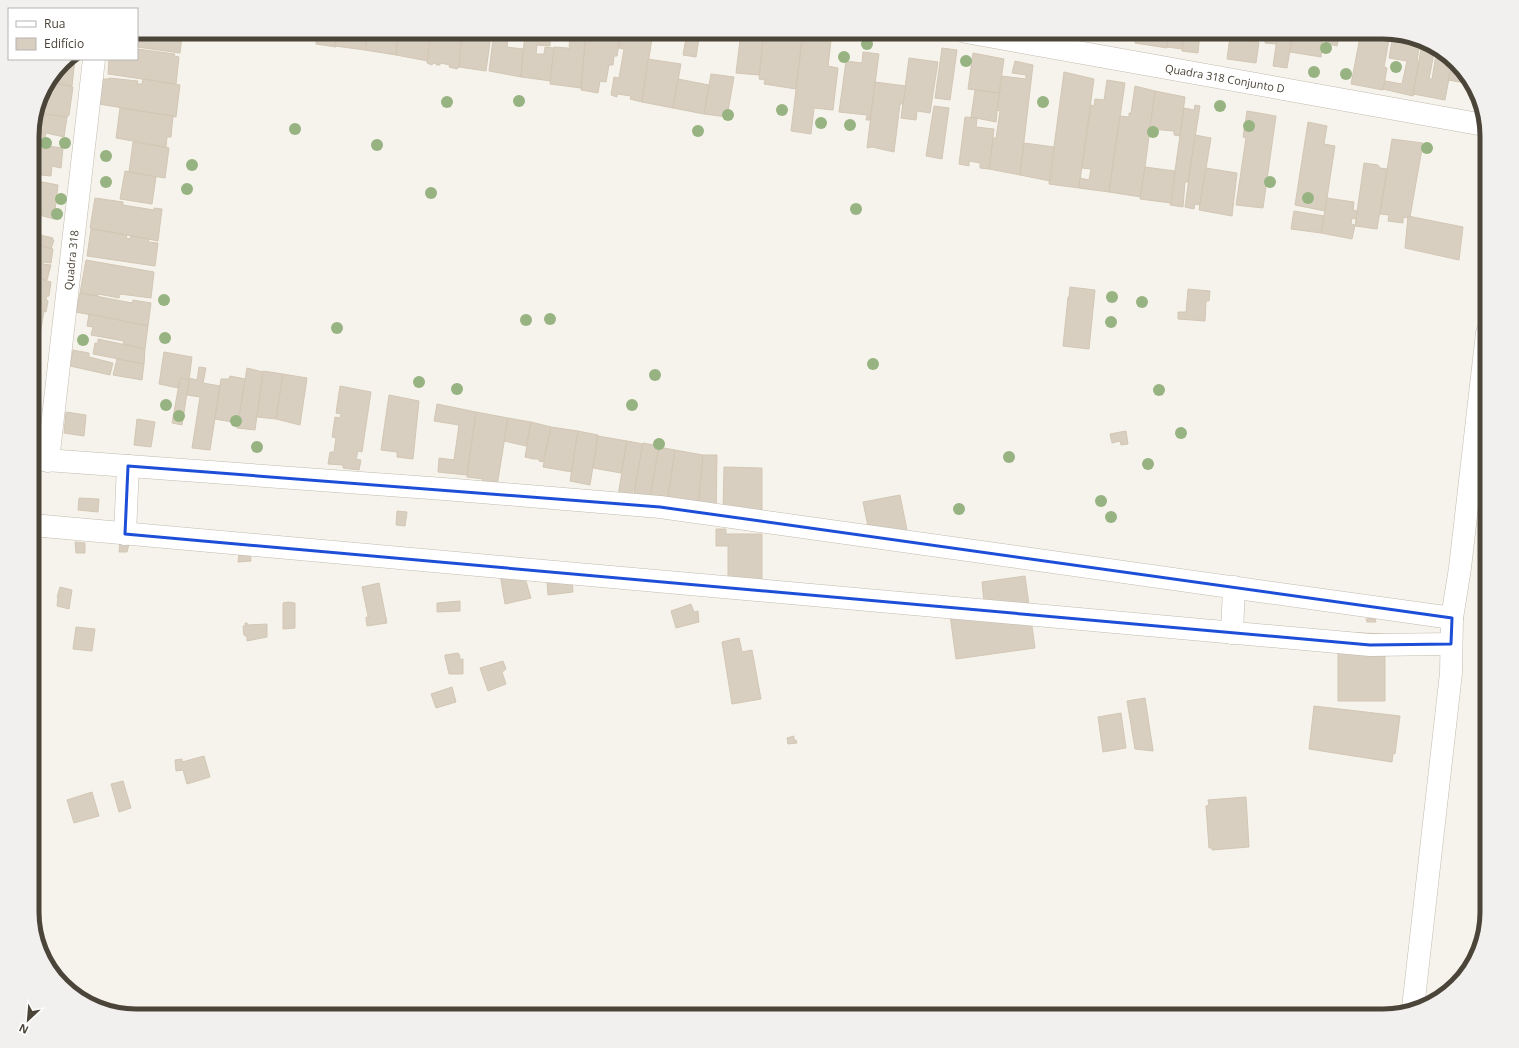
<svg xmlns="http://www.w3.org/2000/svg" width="1519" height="1048" viewBox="0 0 1519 1048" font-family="'Open Sans',sans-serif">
  <rect width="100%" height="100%" fill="#f6f3ec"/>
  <!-- building -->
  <g fill="#d8cfc1" stroke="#d3c7b4">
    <path d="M137,32H177L176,36H182L180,53L137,47Z"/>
    <path d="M270,32H306L305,41L270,35Z"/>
    <path d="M306,32H337L336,47L316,44V40L305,38Z"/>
    <path d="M337,32H368L365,50L335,46Z"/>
    <path d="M368,32H399L396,55L365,50Z"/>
    <path d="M399,32H431L428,61L396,55Z"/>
    <path d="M431,32H462L459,67L457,69L449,67L450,65L440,63V65H436L437,64L433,63L432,65L427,63Z"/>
    <path d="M462,32H494V36L491,35L486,71L459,67Z"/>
    <path d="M494,32H509L507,47L523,49L521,77L489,71Z"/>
    <path d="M525,32H551L550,46L537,45L536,54H544L545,47L554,48L551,81L521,77Z"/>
    <path d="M570,32H586L581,88L550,84L554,47L568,48L569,50Z"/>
    <path d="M586,32L600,34L601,32H621L617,56H614L613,65H609L606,82L600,81L598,93L581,90Z"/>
    <path d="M635,32H653L642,102L630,99L631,96L617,94V97L611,95L614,77L619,78L624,49L619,48L620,38L633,41Z"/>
    <path d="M687,32H700L696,57L683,55Z"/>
    <path d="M741,32H764L759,75L736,73Z"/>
    <path d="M764,32H803L796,89L764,84L765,80L759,79Z"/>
    <path d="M803,32H832L828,66L838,68L833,110L814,108L811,134L791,131Z"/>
    <path d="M1106,32H1122L1121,39L1105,36Z"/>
    <path d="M1122,32H1137L1136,40L1121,38Z"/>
    <path d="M1137,32H1169L1167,48L1135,43Z"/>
    <path d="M1169,32H1184L1182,49L1167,47Z"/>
    <path d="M1187,32H1200L1198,53L1182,51L1184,35H1187Z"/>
    <path d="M1261,32H1278L1276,44L1265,43L1266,34L1261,33Z"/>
    <path d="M1278,32H1293L1287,68L1273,66Z"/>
    <path d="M1293,32H1328L1326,41L1323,40L1321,57L1290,52Z"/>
    <path d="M1328,32H1340L1337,46L1325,43Z"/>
    <path d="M1343,32H1361L1360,36Z"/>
    <path d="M1361,32H1383L1390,34L1384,67L1387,68L1383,90L1351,84Z"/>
    <path d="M1393,35L1420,43L1417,61L1419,62L1413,96L1383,89L1385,81L1402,84L1407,61L1389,58Z"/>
    <path d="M1230,37L1259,42L1256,63L1227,59Z"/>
    <path d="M1422,44L1435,48L1429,79H1432L1437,48L1441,50L1452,62L1445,100L1413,94Z"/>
    <path d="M942,48L957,50L950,100L935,98Z"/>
    <path d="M137,49L175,54L174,56L179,57L176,84L108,74L109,59H137Z"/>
    <path d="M863,52L879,54L870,120H866L867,115L839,112L846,61L862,63Z"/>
    <path d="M973,53L1004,59L999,93L968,89Z"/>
    <path d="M909,58L938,62L930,113L917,111L916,120L901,118Z"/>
    <path d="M68,59H75L72,86L49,82L63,62Z"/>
    <path d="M648,59L681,64L673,108L642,102Z"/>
    <path d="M1015,61L1033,65L1020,175L989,169L993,138H996L1000,111L997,110L1002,76L1026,79V75L1012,73Z"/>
    <path d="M1452,62L1471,84L1448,80Z"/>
    <path d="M1064,72L1094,79L1079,188L1049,184Z"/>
    <path d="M711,74L734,77L727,117L704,114Z"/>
    <path d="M109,78L138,81L137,84H142L143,79L180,85L176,117L99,104L102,79H109Z"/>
    <path d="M678,79L709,85L704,114L673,108Z"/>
    <path d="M1107,80L1125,83L1109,192L1079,188L1080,178L1089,180L1091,169L1082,168L1091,105L1094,106L1095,99L1104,100Z"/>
    <path d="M49,82L73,87L69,115L67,117L36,113L40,96Z"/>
    <path d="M875,82L906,86L903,104H900L894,152L872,147L867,148Z"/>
    <path d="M1135,86L1155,91L1141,197L1109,192L1120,116L1129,117V113H1131Z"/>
    <path d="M975,90L999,93L996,122L971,117Z"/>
    <path d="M1155,91L1185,97L1180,136L1174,135V131L1150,129Z"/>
    <path d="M1195,105L1200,106L1188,182H1185L1183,207L1170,205L1184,108L1194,110Z"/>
    <path d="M934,106L949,108L942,159L926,156Z"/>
    <path d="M120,108L173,116L171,137H167L166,147L116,138Z"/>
    <path d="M1247,111L1276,116L1263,208L1236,205L1246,138L1243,137Z"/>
    <path d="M36,113L67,117L64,137L46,133L44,142L32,140V129Z"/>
    <path d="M965,117L977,118L976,127L994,129L989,169L980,168V163L969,161V166L959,164Z"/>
    <path d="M1308,122L1327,126L1324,144L1335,146L1325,211L1295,205Z"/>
    <path d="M1195,135L1211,138L1200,205L1195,204L1194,209L1185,207Z"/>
    <path d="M1392,139L1423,143L1410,217L1403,218V223L1388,221L1389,215L1380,214Z"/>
    <path d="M133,142L169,148L165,178L129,172Z"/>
    <path d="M1024,143L1054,147L1050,181L1020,175Z"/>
    <path d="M40,145L63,148L61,168L52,166L51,176L32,174V146L40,147Z"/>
    <path d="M1364,163L1378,165L1380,168L1387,169L1377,229L1355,226Z"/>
    <path d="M1145,167L1175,171L1171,203L1140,199Z"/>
    <path d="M1206,168L1237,173L1232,216L1199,210Z"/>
    <path d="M125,171L156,177L152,204L120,199Z"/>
    <path d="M32,180L58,185L54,219L32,213Z"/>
    <path d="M95,198L123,202V205L154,210V208L162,209L158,241L90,228Z"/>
    <path d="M1327,198L1354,202L1353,210L1357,211L1356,219L1352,218L1351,224L1355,225L1352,239L1321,233Z"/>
    <path d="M1294,211L1324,216L1321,233L1291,229Z"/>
    <path d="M1408,216L1463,227L1459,260L1405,248Z"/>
    <path d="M91,229L127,235L126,238L130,239L131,236L149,239L148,242L158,243L155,266L87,256Z"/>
    <path d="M32,233L53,238L52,240H54L51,249L32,244Z"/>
    <path d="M32,244L53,249L51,263L43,262V264L51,265L47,280L32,277Z"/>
    <path d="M86,260L154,272L151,298L120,294L119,298L98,294V296L80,293Z"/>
    <path d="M32,277L51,282L49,296H47L46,299L48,301L46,312L32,308Z"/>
    <path d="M1070,287L1095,290L1089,349L1063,346L1068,297H1069Z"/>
    <path d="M1188,289L1210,291L1209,301H1206L1205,321L1178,319V312H1186Z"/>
    <path d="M80,293L132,303L133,300L151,303L148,326L76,312Z"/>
    <path d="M32,308L44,311L41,329L32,328Z"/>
    <path d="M89,314L148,326L145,349L123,344L124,341L91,335L93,327L87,326Z"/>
    <path d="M32,328L41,329L39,344L32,343Z"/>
    <path d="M98,339L145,349L144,364L93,354L95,343H98Z"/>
    <path d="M32,347L39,348L36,369L32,368Z"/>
    <path d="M73,350L89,353V357L113,363L110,375L70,366Z"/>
    <path d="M164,352L192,357L189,380L180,379L178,388L159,384Z"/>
    <path d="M117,359L144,364L142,380L113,375Z"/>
    <path d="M199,367L206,368L203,383L220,386L210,450L192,448L200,397L187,395L189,378L197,380Z"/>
    <path d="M32,368L40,369L32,430Z"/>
    <path d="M247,368L263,372L255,430L237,428Z"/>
    <path d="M263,371L283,374L276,419L257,417Z"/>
    <path d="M283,374L307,378L300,425L276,419Z"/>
    <path d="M230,376L245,379L238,423L215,419L221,379H229Z"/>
    <path d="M182,378L189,380L182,425L172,423L180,379Z"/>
    <path d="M340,386L371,392L362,452L358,451L356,459L361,460L359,470L343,468V465L328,464L330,452H334L336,438L332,437L335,417L340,418L341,414L336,413Z"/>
    <path d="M389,395L419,401L413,459L397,457V452L381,450Z"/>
    <path d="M437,404L476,412L467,475L438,472L439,458L454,460L459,425L434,421Z"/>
    <path d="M66,412L86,415L84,436L64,433Z"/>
    <path d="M476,412L508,418L497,486L482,483L483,479L467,477Z"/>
    <path d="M508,418L531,422L526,446L504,441Z"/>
    <path d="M137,419L155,422L151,447L134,445Z"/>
    <path d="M531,422L551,427L543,462L539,461V459H534L525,457Z"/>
    <path d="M551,427L578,431L572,472L543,467Z"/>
    <path d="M578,431L598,435L590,485L570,481Z"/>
    <path d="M1126,431L1128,444L1121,445L1120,441L1112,443L1110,434Z"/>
    <path d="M598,436L627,441L621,473L593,468Z"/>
    <path d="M627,441L643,444L635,490H633L632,498L618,496Z"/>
    <path d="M643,443L659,446L649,503L633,499Z"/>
    <path d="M659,447L675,450L667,506L649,504Z"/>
    <path d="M675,450L703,455L698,506L667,503Z"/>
    <path d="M703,455H717L716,517L698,511Z"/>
    <path d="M724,467L762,468V510L723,512Z"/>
    <path d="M900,495L908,535L870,536L863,502Z"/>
    <path d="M79,498L99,499L98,512L78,510Z"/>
    <path d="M397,511L407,512L405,526L396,525Z"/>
    <path d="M716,529H726V534H762V581L728,589V546H716Z"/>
    <path d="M75,542L85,543V553H76Z"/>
    <path d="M120,542L129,544L127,552H119Z"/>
    <path d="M250,547L251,561L238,562L239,554Z"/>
    <path d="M500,574L525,578L531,598L505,604Z"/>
    <path d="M1025,576L1035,648L956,659L949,608L984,603L982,582Z"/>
    <path d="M572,580L573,592L548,595L547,582Z"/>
    <path d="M379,583L387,623L367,626L366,619V617H370L368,616L362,587Z"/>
    <path d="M60,587L72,590L69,609L57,606L58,597H57Z"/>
    <path d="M460,601V611L437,612V603Z"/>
    <path d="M288,602L295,603V628L283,629V603Z"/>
    <path d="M691,604L694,612L698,611L699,622L676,628L671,611Z"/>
    <path d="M1375,618L1376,622H1367L1366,619Z"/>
    <path d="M245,623H247L248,625L267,624V637L247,641V637L244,635L243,626H245Z"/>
    <path d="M76,627L95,629L92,651L73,649Z"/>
    <path d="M1338,632L1385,634V701H1338Z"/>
    <path d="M739,638L742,652L752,650L761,699L732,704L722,642Z"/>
    <path d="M458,653L460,656L459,659H463V674H449L445,657V655Z"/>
    <path d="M503,661L506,669L502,672L506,684L488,691L480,668Z"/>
    <path d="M452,687L456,702L436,708L431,694Z"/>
    <path d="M1145,698L1153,750V751L1135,749L1127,701Z"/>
    <path d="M1314,706L1400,716L1395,754L1393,753L1392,762L1309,749Z"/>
    <path d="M1121,713L1126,748L1103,752L1098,717Z"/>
    <path d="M794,736V740H796L797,743L788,744L787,738Z"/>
    <path d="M204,756L210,777L187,784L183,770L176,771L175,760L182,759V762Z"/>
    <path d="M123,781L131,808L119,812L111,784Z"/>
    <path d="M92,792L99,816L74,823L67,800Z"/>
    <path d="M1246,797L1249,847L1212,850V848H1209L1206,806L1209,805L1208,800Z"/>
  </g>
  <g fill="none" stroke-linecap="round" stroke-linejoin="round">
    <defs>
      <g id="street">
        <path d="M966,32L1484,125"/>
        <path d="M32,459L444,489L660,507L1452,618"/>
        <path d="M48,461L94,59"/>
        <path d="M32,525L1370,645L1451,644"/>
        <path d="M125,534L128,466"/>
        <path d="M1232,633L1234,587"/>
        <path d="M1413,1008L1451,673L1452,618L1460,568L1487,333"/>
      </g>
    </defs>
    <!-- street casing -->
    <use href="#street" stroke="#c2bbae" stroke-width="23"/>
    <!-- street -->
    <use href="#street" stroke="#fff" stroke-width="22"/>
  </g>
  <!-- trees -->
  <g fill="#97b381">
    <circle cx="867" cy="44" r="6"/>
    <circle cx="1326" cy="48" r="6"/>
    <circle cx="844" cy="57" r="6"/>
    <circle cx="966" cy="61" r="6"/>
    <circle cx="1396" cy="67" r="6"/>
    <circle cx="1314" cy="72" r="6"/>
    <circle cx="1346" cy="74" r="6"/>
    <circle cx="519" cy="101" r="6"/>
    <circle cx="447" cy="102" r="6"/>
    <circle cx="1043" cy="102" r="6"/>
    <circle cx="1220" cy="106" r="6"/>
    <circle cx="782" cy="110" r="6"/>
    <circle cx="728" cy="115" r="6"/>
    <circle cx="821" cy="123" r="6"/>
    <circle cx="850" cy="125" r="6"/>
    <circle cx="1249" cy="126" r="6"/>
    <circle cx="295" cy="129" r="6"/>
    <circle cx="698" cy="131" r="6"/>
    <circle cx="1153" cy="132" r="6"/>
    <circle cx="46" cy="143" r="6"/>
    <circle cx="65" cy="143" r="6"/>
    <circle cx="377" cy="145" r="6"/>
    <circle cx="1427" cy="148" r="6"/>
    <circle cx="106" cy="156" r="6"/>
    <circle cx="192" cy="165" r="6"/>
    <circle cx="106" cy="182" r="6"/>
    <circle cx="1270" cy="182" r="6"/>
    <circle cx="187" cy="189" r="6"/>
    <circle cx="431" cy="193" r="6"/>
    <circle cx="1308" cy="198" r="6"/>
    <circle cx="61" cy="199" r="6"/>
    <circle cx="856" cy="209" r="6"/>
    <circle cx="57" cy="214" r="6"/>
    <circle cx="1112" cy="297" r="6"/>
    <circle cx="164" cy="300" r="6"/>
    <circle cx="1142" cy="302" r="6"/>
    <circle cx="550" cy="319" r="6"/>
    <circle cx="526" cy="320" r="6"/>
    <circle cx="1111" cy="322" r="6"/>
    <circle cx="337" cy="328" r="6"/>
    <circle cx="165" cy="338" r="6"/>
    <circle cx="83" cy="340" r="6"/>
    <circle cx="873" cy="364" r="6"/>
    <circle cx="655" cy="375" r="6"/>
    <circle cx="419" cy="382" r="6"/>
    <circle cx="457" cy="389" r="6"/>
    <circle cx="1159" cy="390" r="6"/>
    <circle cx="166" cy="405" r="6"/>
    <circle cx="632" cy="405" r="6"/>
    <circle cx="179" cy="416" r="6"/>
    <circle cx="236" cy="421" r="6"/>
    <circle cx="1181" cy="433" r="6"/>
    <circle cx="659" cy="444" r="6"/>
    <circle cx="257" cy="447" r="6"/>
    <circle cx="1009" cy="457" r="6"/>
    <circle cx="1148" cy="464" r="6"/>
    <circle cx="1101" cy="501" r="6"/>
    <circle cx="959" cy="509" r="6"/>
    <circle cx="1111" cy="517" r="6"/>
  </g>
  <!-- marked area -->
  <path fill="none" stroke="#1d4ed8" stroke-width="3" stroke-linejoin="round" d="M128,466L660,507L1452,618L1451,644L1370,645L125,534Z"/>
  <g text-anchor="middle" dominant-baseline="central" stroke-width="3" stroke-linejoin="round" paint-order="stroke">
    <!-- street labels -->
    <g font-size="11" fill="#4b4439" stroke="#fff">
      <text transform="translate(1225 78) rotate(10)">Quadra 318 Conjunto D</text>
      <text transform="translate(71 260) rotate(-84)">Quadra 318</text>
    </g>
  </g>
  <!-- crop -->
  <path d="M0 0H1519V1048H0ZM136 39H1383A97 97 0 0 1 1480 136V912A97 97 0 0 1 1383 1009H136A97 97 0 0 1 39 912V136A97 97 0 0 1 136 39Z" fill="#f1f0ef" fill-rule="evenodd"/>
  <path fill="none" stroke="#4b4439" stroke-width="5" d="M136 39H1383A97 97 0 0 1 1480 136V912A97 97 0 0 1 1383 1009H136A97 97 0 0 1 39 912V136A97 97 0 0 1 136 39Z"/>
  <!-- legend -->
  <rect x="8" y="8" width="130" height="52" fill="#ffffff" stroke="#b7b4b0"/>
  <rect x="16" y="21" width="20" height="6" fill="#ffffff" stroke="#b7b4b0"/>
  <text x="44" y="28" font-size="12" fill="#4b4439">Rua</text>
  <rect x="16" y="38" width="20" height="12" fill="#d8cfc1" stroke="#b7b4b0"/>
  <text x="44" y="48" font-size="12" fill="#4b4439">Edifício</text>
  <!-- north arrow -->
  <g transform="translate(28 1020) rotate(206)" stroke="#ffffff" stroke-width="3" paint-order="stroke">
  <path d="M0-3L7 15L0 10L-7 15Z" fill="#4b4439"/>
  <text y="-6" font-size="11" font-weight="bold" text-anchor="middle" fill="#4b4439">N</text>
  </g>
</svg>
